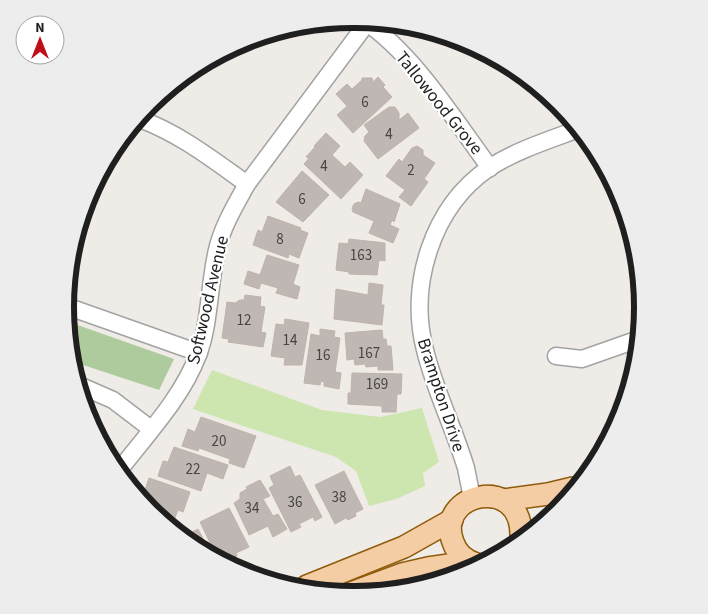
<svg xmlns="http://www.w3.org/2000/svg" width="708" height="614" viewBox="0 0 708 614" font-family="'Source Sans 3',sans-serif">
  <rect width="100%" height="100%" fill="#efebe6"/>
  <!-- grass -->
  <path fill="#cde5af" d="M212,370L322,410L380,417L422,408L439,462L423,473L425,486L396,499L369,506L356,471L336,457L193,409Z"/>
  <!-- forest -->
  <path fill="#aecb9e" d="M69,322L174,359L159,390L77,363Z"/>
  <!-- building -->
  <g fill="#bfb7b3" stroke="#c0b2a9">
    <path d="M378,77L385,85L383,87L392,97L353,133L337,115L347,106L336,94L347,84L352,89L362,80V78H372L373,82Z"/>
    <path d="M389,107H395L399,113V120L408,113L419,128L378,159L364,141L365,136L369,132L364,125Z"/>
    <path d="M326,133L340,146L332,155L345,167L350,162L363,175L341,199L304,164L309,158L306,157L315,147L314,146Z"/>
    <path d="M417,146L423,150V155L435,163L424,179L428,182L411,206L399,197L405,190L386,176L399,159L402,162L412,148Z"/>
    <path d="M302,171L329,195L303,222L276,202Z"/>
    <path d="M366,189L400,204L394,222L392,220L390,225L399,229L393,243L369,233L374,221L353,212L352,208L354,204L358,202L361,203Z"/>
    <path d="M268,216L301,228L300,230L308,233L299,258L289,254L288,258L253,245L258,230L262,232Z"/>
    <path d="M349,239L385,243V261L379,260L377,275L349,274V272L336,270L339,243L348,244Z"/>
    <path d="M267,255L299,265L293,284L300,287L297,299L276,293L278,288L261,283L259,289L244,284L248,271L260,275Z"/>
    <path d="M369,283L383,285L381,305H384L382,325L334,319L336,289L368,295Z"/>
    <path d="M245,295L261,297L260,306L265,307L261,332L266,333L263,347L228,342L229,339L222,338L227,302L235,303L240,300H244Z"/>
    <path d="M285,319L309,323L302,365H284L285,358L271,356L276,324L284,325Z"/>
    <path d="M320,329L335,331L334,337L340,338L335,372L341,373L339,389L324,386V382L321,381L320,385L304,383L311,334L320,336Z"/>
    <path d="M382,330L383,339H386L387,346H391L393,370H378V366L366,367L365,364L355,365L354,359L347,360L345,333Z"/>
    <path d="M352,373L402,374L401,394H397L396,412H382V406L348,404V393H351Z"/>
    <path d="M201,417L256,436L244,468L229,463L230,459L199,448L198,451L182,446L188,429L195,432Z"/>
    <path d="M174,447L228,465L223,479L207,473L201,491L158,476L163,461L168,462Z"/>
    <path d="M290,466L295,477L300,475L322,517L315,521L313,517L299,524L301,527L291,532L269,488L274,485L270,476Z"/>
    <path d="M344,471L363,509L355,513L356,516L348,520L346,518L335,524L315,485Z"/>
    <path d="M149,478L190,492L183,512L178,510L174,520L153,513L142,499Z"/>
    <path d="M260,480L270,496L263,499L273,516L278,514L287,529L273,537L268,526L249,535L234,503L240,499V493L247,489L246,487Z"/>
    <path d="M229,508L249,547L236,553L237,556L226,561L216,555L200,522Z"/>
    <path d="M198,529L209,550L186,535Z"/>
  </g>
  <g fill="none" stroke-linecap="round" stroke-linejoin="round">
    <defs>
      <g id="minor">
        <path d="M363,20C414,54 454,119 490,168"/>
        <path d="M140,119C180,134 212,159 247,184"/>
        <path d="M66,306L199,353"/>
        <path d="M556,356L582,359L636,340"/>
        <path d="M81,386L113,400L151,429"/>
        <path d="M121,468C149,432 182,397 198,355C210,324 209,283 217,250C222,227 236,204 247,184L367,23"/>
        <path d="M472,498C470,488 468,478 466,468C454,428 435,391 425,350C408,285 432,207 489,168C515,151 546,141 576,130"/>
      </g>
      <g id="major">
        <path d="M504,500L548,494L573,488"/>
        <path d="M477,564C466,561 457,554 453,542C434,493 522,473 521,536"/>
        <path d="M307,586L404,547L452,520"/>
        <path d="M348,594L402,574L428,568L470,562"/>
      </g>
    </defs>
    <!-- minor casing -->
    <use href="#minor" stroke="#a3a3a3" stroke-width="19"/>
    <!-- major casing -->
    <use href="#major" stroke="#8f5b0b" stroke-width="24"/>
    <!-- minor -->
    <use href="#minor" stroke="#fff" stroke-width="16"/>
    <!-- major -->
    <use href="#major" stroke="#f5cda5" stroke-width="21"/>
  </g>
  <g text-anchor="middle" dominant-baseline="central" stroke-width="4.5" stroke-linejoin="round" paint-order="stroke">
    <!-- number labels -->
    <g font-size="15" fill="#474544">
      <text x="365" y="102">6</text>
      <text x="389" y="134">4</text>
      <text x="324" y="166">4</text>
      <text x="411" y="170">2</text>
      <text x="302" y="199">6</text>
      <text x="280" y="239">8</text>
      <text x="361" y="255">163</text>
      <text x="244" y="320">12</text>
      <text x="290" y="340">14</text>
      <text x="369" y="353">167</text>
      <text x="323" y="355">16</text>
      <text x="377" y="384">169</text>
      <text x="219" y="441">20</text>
      <text x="193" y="469">22</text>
      <text x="339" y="497">38</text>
      <text x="295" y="502">36</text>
      <text x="252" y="508">34</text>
    </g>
    <!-- street labels -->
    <g font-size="18" fill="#1f1f1f" stroke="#fff">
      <text transform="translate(439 103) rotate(51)">Tallowood Grove</text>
      <text transform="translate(208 300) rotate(-77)">Softwood Avenue</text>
      <text transform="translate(441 395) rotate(72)">Brampton Drive</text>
    </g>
  </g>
  <!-- crop -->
  <path d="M0 0H708V614H0ZM353 28H355A279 279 0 0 1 634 307V307A279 279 0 0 1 355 586H353A279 279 0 0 1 74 307V307A279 279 0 0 1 353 28Z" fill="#ededed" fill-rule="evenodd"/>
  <path fill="none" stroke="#1f1f1f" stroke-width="6" d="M353 28H355A279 279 0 0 1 634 307V307A279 279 0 0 1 355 586H353A279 279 0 0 1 74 307V307A279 279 0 0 1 353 28Z"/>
  <!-- north arrow -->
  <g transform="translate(40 40)"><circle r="24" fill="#ffffff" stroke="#a5a5a5"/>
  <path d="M0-4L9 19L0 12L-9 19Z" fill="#bf0f1a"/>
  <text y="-8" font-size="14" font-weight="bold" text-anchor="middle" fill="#1f1f1f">N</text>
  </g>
</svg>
